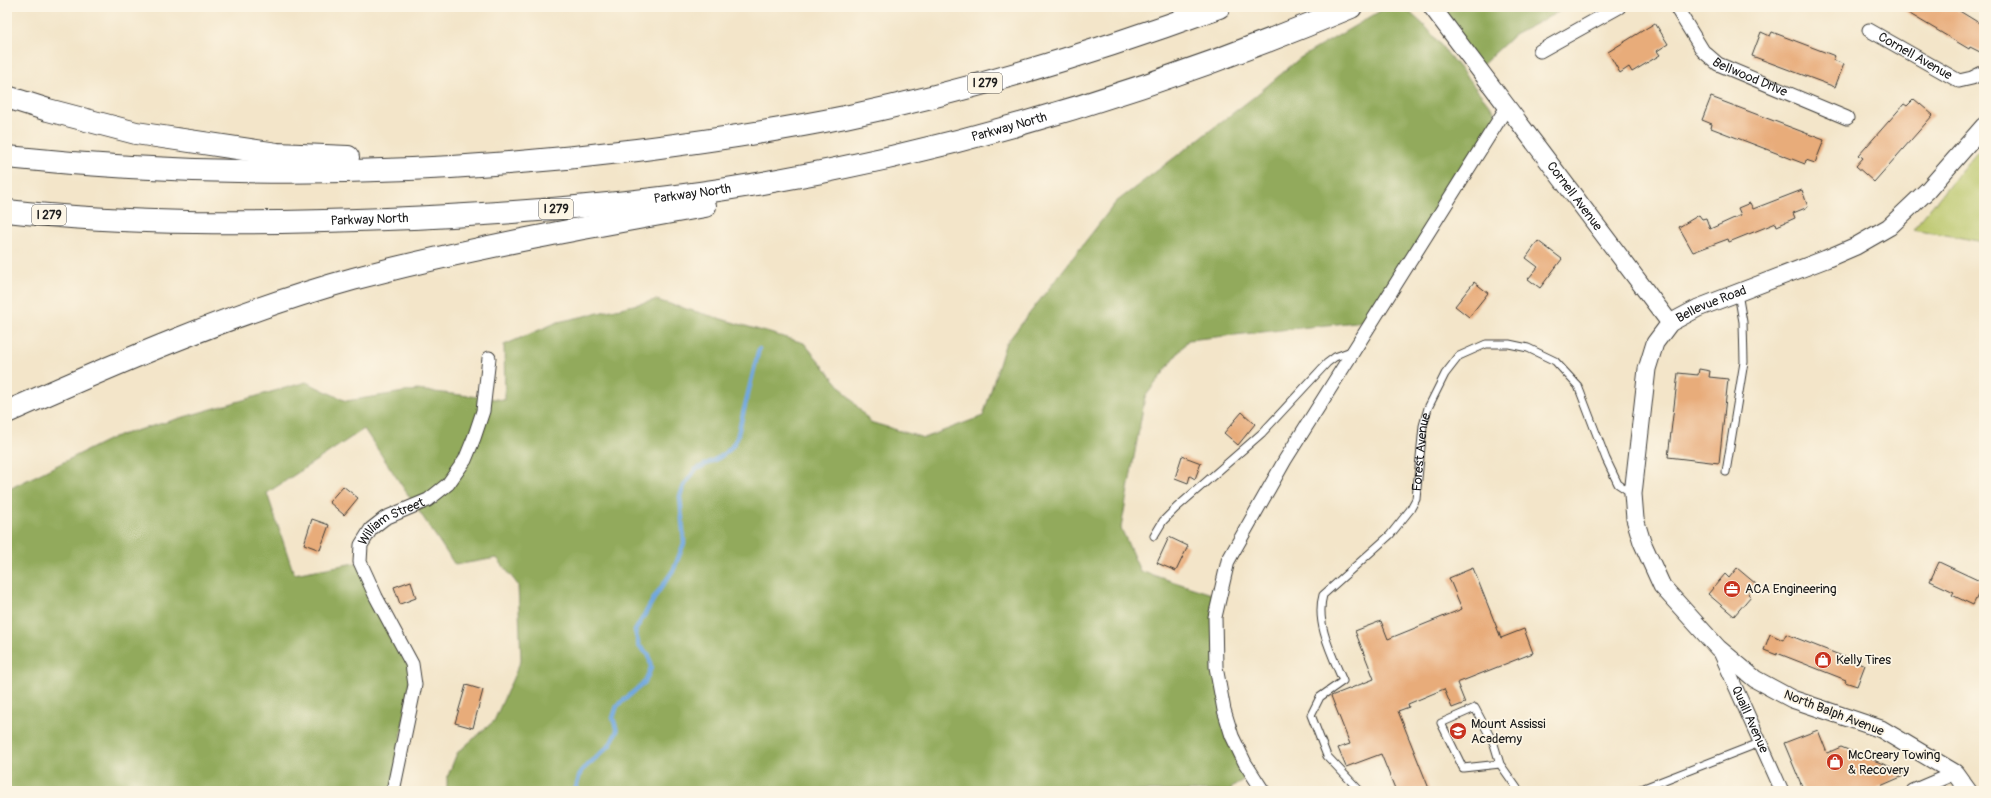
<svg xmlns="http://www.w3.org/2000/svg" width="1991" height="798" viewBox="0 0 1991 798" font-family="Pangolin,sans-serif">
  <rect width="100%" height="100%" fill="#fcf5e5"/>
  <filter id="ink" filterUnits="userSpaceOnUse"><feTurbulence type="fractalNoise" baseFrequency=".025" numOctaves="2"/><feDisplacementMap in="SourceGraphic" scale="8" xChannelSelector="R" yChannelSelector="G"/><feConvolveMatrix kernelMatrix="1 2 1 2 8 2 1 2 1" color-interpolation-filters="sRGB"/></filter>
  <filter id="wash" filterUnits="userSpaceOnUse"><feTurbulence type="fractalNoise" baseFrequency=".012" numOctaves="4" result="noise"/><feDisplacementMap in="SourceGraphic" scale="16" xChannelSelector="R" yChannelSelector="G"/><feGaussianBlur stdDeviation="0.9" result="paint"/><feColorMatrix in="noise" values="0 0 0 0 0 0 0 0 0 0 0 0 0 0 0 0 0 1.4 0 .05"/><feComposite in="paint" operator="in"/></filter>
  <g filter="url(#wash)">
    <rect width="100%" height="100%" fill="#f3e5c9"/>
    <!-- green -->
    <path fill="#b8c567" stroke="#6a7042" d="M1984,144V242L1913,229Z"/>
    <!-- forest -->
    <g fill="#92aa5c" stroke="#57633c">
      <path d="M1387,7H1404L1426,27L1500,118L1374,320L1188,340L1145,397L1121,528L1140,571L1218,596L1224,710L1252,773L1228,791H447V778L457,753L494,721L521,660L518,585L497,558L455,565L364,429L267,493L294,574L360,562L412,664L393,791H7V490L114,437L306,382L346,401L417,390L505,400L504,345L558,322L656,300L804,343L870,422L924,438L983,416L1005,345L1116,202L1254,97L1300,58Z"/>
      <path d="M1432,7H1568L1514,35L1478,69Z"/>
    </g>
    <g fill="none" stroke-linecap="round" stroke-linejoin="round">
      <!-- stream -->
      <path stroke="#71a8df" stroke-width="4.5" d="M575,791L581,771L610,745L617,731L613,718L617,706L645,682L651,668L649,655L639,646L635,631L656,595L674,569L684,543L680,496L684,486L695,470L720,457L731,448L737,438L759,349"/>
    </g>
    <g id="blocks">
      <!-- building -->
      <g fill="#e8ac7a">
        <path d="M1898,7H1953L1984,26V45L1980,52L1970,47L1969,49Z"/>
        <path d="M1655,23L1668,44L1657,51L1660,55L1632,72L1629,67L1620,73L1608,52Z"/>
        <path d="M1761,32L1770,36L1772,32L1835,56L1833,60L1844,64L1835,87L1752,56Z"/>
        <path d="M1711,97L1824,140L1815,163L1806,160L1805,164L1711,128L1712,124L1702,120Z"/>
        <path d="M1914,99L1933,115L1874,182L1856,166L1863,158L1859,155L1904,104L1907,106Z"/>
        <path d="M1802,190L1808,207L1793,213L1795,218L1777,226L1776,223L1729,242L1728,239L1693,252L1679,227L1699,215L1702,219L1706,218L1710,229L1741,215L1738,208L1750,203L1753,209Z"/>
        <path d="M1538,241L1562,259L1540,288L1528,279L1538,267L1526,258Z"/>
        <path d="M1474,282L1488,293L1469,317L1455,306Z"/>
        <path d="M1699,369L1710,371L1709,377L1728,379L1719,463L1668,457L1678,373L1698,375Z"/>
        <path d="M1242,412L1255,424L1238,445L1224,433Z"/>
        <path d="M1182,456L1201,463L1195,479L1190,476L1188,483L1175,478Z"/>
        <path d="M343,486L358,498L344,515L329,502Z"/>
        <path d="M312,519L329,525L320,550L304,544Z"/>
        <path d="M1169,537L1188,546L1176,571L1157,563Z"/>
        <path d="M1939,562L1984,583L1973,605L1952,595L1954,592L1930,581Z"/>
        <path d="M1473,568L1501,638L1524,629L1533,653L1457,683L1465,703L1452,708L1444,689L1408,704L1409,707L1398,711L1430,791H1396L1381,754L1346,767L1338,748L1350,744L1331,696L1374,679L1355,631L1381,621L1388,639L1462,609L1449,578Z"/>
        <path d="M1737,568L1756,584L1748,594L1751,596L1734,616L1708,594L1725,574L1729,578Z"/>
        <path d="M411,581L416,598L400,604L394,587Z"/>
        <path d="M1770,634L1783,640L1786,634L1865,665L1857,686L1845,682L1846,680L1777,653V655L1764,650Z"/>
        <path d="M466,685L483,690L473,728L455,723Z"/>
        <path d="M1818,730L1827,753L1841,747L1908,774L1869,791H1804L1784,743Z"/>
      </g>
    </g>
  </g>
  <g filter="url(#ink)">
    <use href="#blocks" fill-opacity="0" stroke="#3c3a36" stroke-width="1"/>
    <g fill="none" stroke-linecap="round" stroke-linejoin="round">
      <defs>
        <g id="service">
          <path d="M1726,472L1744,362L1743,322L1738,293"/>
          <path d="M1154,536L1163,521L1176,508L1262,433L1327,363L1335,357L1354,350"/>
          <path d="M1500,764L1463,768L1441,723L1475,708L1494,744L1500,764L1519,791"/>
          <path id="s1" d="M1360,791L1327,756L1311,715L1320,697L1343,681C1332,655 1315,623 1323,595L1390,535L1410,510L1416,499L1423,426L1428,408L1445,374L1459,356L1486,344H1509L1528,348L1555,361L1578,386L1606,459L1618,484L1633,494"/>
          <path d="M1632,791L1644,788L1762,742"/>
        </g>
        <g id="minor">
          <path id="s2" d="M1676,7L1703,51L1718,64L1847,118"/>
          <path id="s3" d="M1869,30L1959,81L1972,78L1984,72"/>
          <path d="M1540,51L1619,7"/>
          <path id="s4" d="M1719,650L1782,791"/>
          <path id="s5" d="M393,791L415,685L412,664L376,597L360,562L361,545L371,529L385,518L428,500L448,484L465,460L474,438L483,411L489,358"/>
          <path d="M1263,791L1245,763L1232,736L1224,710L1216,667L1215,617L1228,561L1285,460L1507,107"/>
          <path d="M1913,791L1955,773"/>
        </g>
        <g id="tertiary">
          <path id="s6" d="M1432,7L1670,323"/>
          <path id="s7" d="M1968,791L1955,773L1881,729L1792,699L1755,679L1718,648L1662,586L1642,542L1635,519L1633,494L1647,369L1655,343L1670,323L1698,308L1826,259L1856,246L1889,227L1928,190L1984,126"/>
        </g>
        <g id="motorway">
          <path d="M7,97L48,110L136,133L277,154L348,157"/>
          <path d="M7,157C217,179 428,176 637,150C707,141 776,131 845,117C972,90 1097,52 1219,7"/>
          <path id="s8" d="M7,211C132,225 260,224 386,219C510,214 634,205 757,184C961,149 1160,88 1351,7"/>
          <path d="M7,412C120,362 234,312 353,279C469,248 587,227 705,206"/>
        </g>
      </defs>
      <!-- service casing -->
      <use href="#service" stroke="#3c3a36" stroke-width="9"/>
      <!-- minor casing -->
      <use href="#minor" stroke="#3c3a36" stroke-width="15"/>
      <!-- tertiary casing -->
      <use href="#tertiary" stroke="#3c3a36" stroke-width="19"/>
      <!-- motorway casing -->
      <use href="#motorway" stroke="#3c3a36" stroke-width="24"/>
      <!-- service -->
      <use href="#service" stroke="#fff" stroke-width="7"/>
      <!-- minor -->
      <use href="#minor" stroke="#fff" stroke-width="13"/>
      <!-- tertiary -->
      <use href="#tertiary" stroke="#fff" stroke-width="17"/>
      <!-- motorway -->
      <use href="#motorway" stroke="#fff" stroke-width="22"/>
    </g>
  </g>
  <!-- icons -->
  <defs>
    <symbol id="office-disc" viewBox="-11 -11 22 22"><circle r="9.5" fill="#c8321e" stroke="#fcf5e5"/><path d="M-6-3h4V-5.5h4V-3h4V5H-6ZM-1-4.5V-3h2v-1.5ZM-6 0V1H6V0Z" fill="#fff"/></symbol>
    <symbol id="shop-disc" viewBox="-11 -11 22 22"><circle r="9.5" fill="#c8321e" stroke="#fcf5e5"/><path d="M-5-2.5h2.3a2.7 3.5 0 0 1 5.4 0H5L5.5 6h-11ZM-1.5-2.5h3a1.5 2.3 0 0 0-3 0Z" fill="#fff"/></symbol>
    <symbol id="school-disc" viewBox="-11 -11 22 22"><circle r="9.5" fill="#c8321e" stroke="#fcf5e5"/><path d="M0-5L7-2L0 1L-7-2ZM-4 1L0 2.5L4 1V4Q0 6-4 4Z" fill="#fff"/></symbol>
  </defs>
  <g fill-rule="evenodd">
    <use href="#office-disc" x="1722" y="579" width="20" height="20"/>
    <use href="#shop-disc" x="1813" y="650" width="20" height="20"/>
    <use href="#school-disc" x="1448" y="721" width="20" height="20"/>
    <use href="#shop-disc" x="1825" y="752" width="20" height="20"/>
  </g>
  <g text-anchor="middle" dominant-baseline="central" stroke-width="3.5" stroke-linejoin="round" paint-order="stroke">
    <!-- shield labels -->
    <g fill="#fcf5e5" stroke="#5f5d58" stroke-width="1">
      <rect x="968" y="73" width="34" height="20" rx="3"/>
      <rect x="539" y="199" width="34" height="20" rx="3"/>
      <rect x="32" y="205" width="34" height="20" rx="3"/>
    </g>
    <g font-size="12" font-weight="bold" fill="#1c1c1c">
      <text x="985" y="83">I 279</text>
      <text x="556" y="209">I 279</text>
      <text x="49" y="215">I 279</text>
    </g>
    <!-- street labels -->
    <g font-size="13" fill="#1c1c1c" stroke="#fcf5e5">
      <text stroke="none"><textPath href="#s3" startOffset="53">Cornell Avenue</textPath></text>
      <text stroke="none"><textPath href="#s2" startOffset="106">Bellwood Drive</textPath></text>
      <text stroke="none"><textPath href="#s8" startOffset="1011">Parkway North</textPath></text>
      <text stroke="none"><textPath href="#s8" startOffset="687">Parkway North</textPath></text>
      <text stroke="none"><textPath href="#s6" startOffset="237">Cornell Avenue</textPath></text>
      <text stroke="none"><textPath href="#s8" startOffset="363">Parkway North</textPath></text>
      <text stroke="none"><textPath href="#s7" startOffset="697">Bellevue Road</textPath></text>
      <text stroke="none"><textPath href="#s1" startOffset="412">Forest Avenue</textPath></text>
      <text stroke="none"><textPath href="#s5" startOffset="301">William Street</textPath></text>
      <text transform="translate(1834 713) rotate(21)">North Balph Avenue</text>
      <text stroke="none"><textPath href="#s4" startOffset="76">Quaill Avenue</textPath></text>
    </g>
    <!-- poi labels -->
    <g font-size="13" fill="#1c1c1c" stroke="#fcf5e5" text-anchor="start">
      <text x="1745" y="589">ACA Engineering</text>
      <text x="1836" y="660">Kelly Tires</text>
      <text x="1471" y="724">Mount Assissi<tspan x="1471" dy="15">Academy</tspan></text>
      <text x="1848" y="755">McCreary Towing<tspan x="1848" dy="15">&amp; Recovery</tspan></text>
    </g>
  </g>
  <!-- margin -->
  <rect width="1991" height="798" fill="none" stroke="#fcf5e5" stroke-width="24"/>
</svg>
